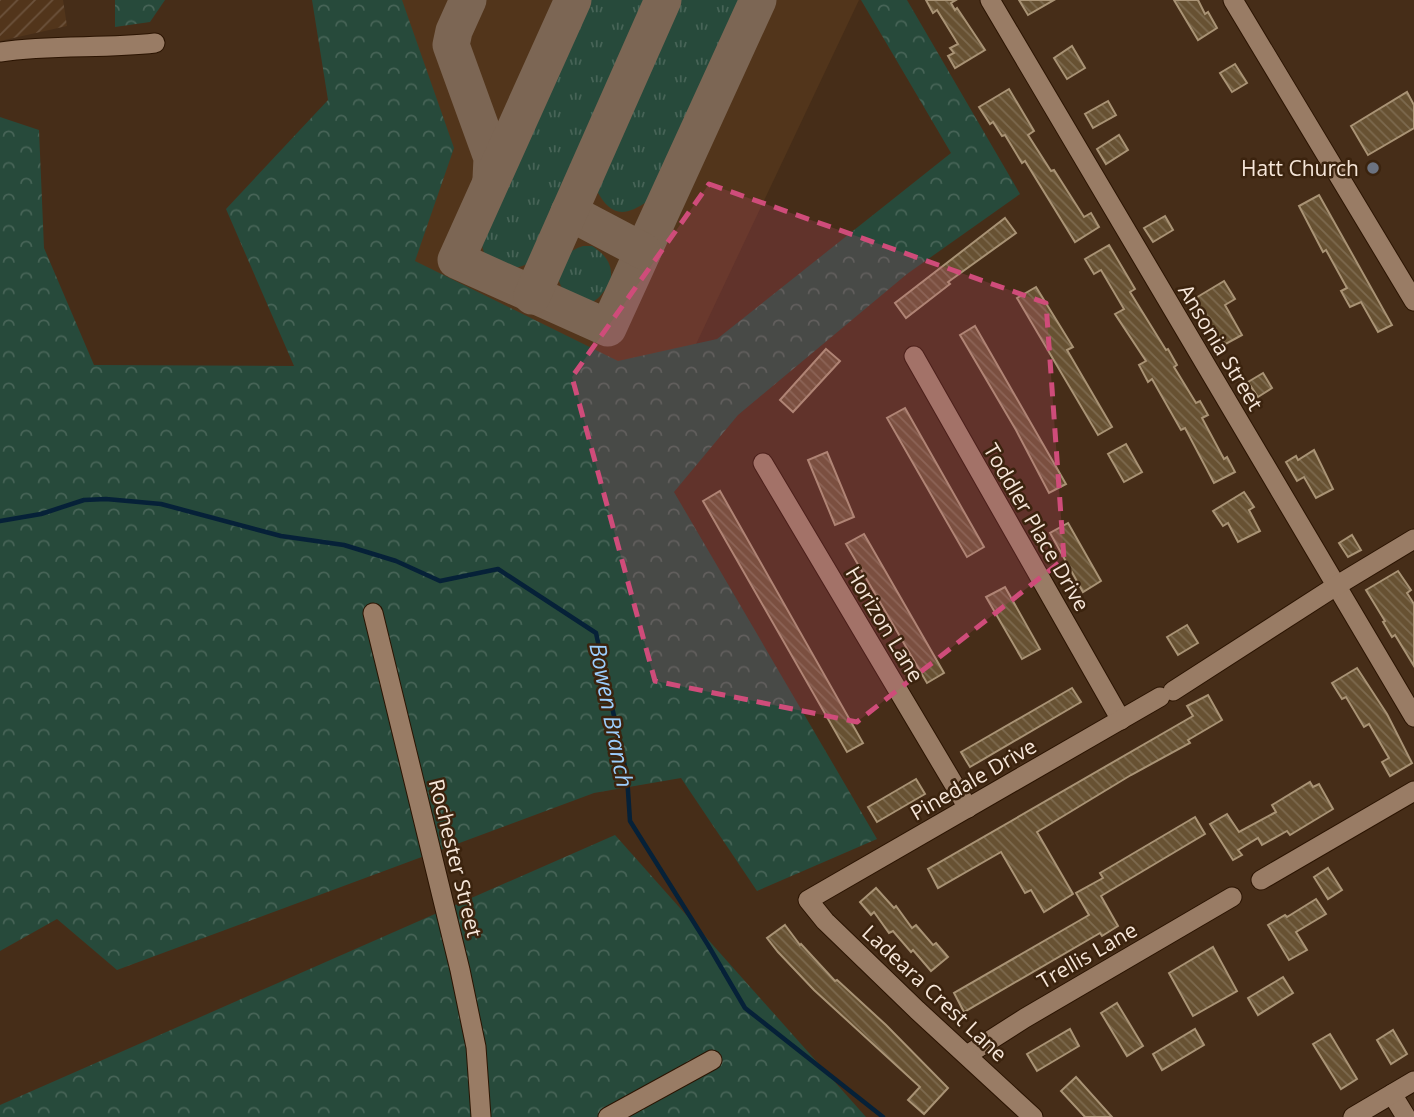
<svg xmlns="http://www.w3.org/2000/svg" width="1414" height="1117" viewBox="0 0 1414 1117" font-family="'Open Sans',sans-serif">
  <defs>
    <pattern id="industrial-furrows" width="10" height="10" patternUnits="userSpaceOnUse" patternTransform="scale(1.75)"><rect width="10" height="10" fill="#52351b"/><path d="M-1 1l2-2M0 10L10 0M9 11l2-2" fill="none" stroke="#6c523c"/></pattern>
    <pattern id="grass-tufts" width="24" height="20" patternUnits="userSpaceOnUse" patternTransform="scale(1.75)"><rect width="24" height="20" fill="#274a3b"/><path d="M3 7l-1-3M5 7V3M7 7l1-3M15 17l-1-3M17 17v-4M19 17l1-3" fill="none" stroke="#476457"/></pattern>
    <pattern id="forest-crowns" width="20" height="18" patternUnits="userSpaceOnUse" patternTransform="scale(1.75)"><rect width="20" height="18" fill="#274a3b"/><path d="M2 6a3 3 0 1 1 6 0M12 15a3 3 0 1 1 6 0" fill="none" stroke="#476457"/></pattern>
    <pattern id="building-back-hatch" width="6" height="6" patternUnits="userSpaceOnUse" patternTransform="scale(1.75)"><rect width="6" height="6" fill="#675132"/><path d="M-1 5l2 2M0 0l6 6M5-1l2 2" fill="none" stroke="#7d6a4f"/></pattern>
  </defs>
  <rect width="100%" height="100%" fill="#462d18"/>
  <!-- built -->
  <path fill="#52351b" d="M328,0H859L662,416L392,247Z"/>
  <!-- industrial -->
  <path fill="url(#industrial-furrows)" d="M0,0H63L67,26L0,41Z"/>
  <!-- grass -->
  <g fill="url(#grass-tufts)">
    <path d="M585,0H655L535,260C502,279 478,268 482,228C483,219 488,210 490,201Z"/>
    <path d="M680,0H740L648,201C623,218 610,216 596,189Z"/>
    <path d="M583,246H592C603,253 612,262 611,276C611,283 606,289 601,295C576,326 529,263 583,246Z"/>
  </g>
  <!-- forest -->
  <g fill="url(#forest-crowns)">
    <path d="M115,0H165L150,22L115,27Z"/>
    <path d="M312,0H402L454,148L415,261L618,361L717,339L951,153L861,0H907L1020,194L907,274L738,415L674,492L877,839L757,891L681,778L594,793L117,970L57,919L0,951V117L39,130L44,248L94,365L294,366L226,209L328,100Z"/>
    <path d="M615,835L866,1117H0V1105Z"/>
  </g>
  <g fill="none" stroke-linecap="round" stroke-linejoin="round">
    <!-- stream -->
    <path stroke="#062138" stroke-width="4.5" d="M0,521L41,514L84,500L106,499L161,504L281,536L344,545L396,561L440,581L498,569L596,633L627,776L630,821L708,945L745,1008L883,1117"/>
    <!-- taxiway -->
    <g stroke="#7c6654" stroke-width="37">
      <path d="M468,0L454,31L451,45L492,158L491,179"/>
      <path d="M573,0L456,260L608,328L758,0"/>
      <path d="M569,212L643,251"/>
      <path d="M532,296L663,0"/>
    </g>
  </g>
  <!-- building -->
  <g fill="url(#building-back-hatch)" stroke="#a99375" stroke-width="2">
    <path d="M926,0H956L951,3L955,10L957,8L985,50L955,68L948,56L954,53L950,48L958,44L937,10L933,13Z"/>
    <path d="M1019,0H1054L1028,15Z"/>
    <path d="M1174,0H1198L1205,14L1208,12L1217,28L1198,40Z"/>
    <path d="M1072,46L1085,68L1067,79L1054,58Z"/>
    <path d="M1235,64L1247,83L1232,92L1220,73Z"/>
    <path d="M1009,89L1034,131L1028,135L1051,171L1054,170L1084,217L1091,213L1099,227L1075,242L1025,161L1022,163L1005,135L1002,136L993,122L990,124L979,107Z"/>
    <path d="M1407,92L1414,105V128L1368,155L1351,126Z"/>
    <path d="M1108,101L1116,115L1093,128L1085,114Z"/>
    <path d="M1119,135L1128,150L1106,164L1097,149Z"/>
    <path d="M1319,195L1392,325L1378,332L1361,302L1350,307L1341,291L1347,288L1326,250L1323,252L1299,206Z"/>
    <path d="M1165,216L1173,230L1153,242L1144,228Z"/>
    <path d="M1005,218L1016,233L948,282L950,284L906,318L895,303Z"/>
    <path d="M1109,245L1135,289L1130,292L1166,350L1168,349L1177,365L1174,367L1196,403L1200,401L1208,415L1202,418L1224,459L1227,457L1235,472L1214,483L1185,428L1181,430L1152,379L1148,382L1139,365L1146,361L1115,314L1124,309L1101,270L1094,274L1085,259Z"/>
    <path d="M1224,281L1235,299L1225,305L1242,335L1222,346L1194,299Z"/>
    <path d="M1036,287L1073,347L1067,350L1112,427L1098,435L1017,298Z"/>
    <path d="M975,326L1066,484L1049,493L1016,430L960,335Z"/>
    <path d="M826,349L840,361L793,412L780,400Z"/>
    <path d="M1263,373L1272,388L1258,397L1248,382Z"/>
    <path d="M905,408L984,547L967,557L887,418Z"/>
    <path d="M1126,444L1142,472L1124,482L1108,454Z"/>
    <path d="M1314,450L1333,489L1316,498L1304,477L1297,481L1286,462L1296,456L1298,460Z"/>
    <path d="M827,452L854,517L835,525L808,460Z"/>
    <path d="M720,491L863,743L847,752L703,501Z"/>
    <path d="M1244,492L1254,507L1249,510L1260,531L1238,542L1228,523L1223,526L1213,511Z"/>
    <path d="M1068,523L1101,581L1083,592L1050,533Z"/>
    <path d="M864,534L944,673L927,683L846,544Z"/>
    <path d="M1352,535L1361,550L1348,557L1339,543Z"/>
    <path d="M1398,571L1411,590L1407,593L1414,604V666L1395,635L1392,637L1383,622L1385,621L1366,590Z"/>
    <path d="M1005,587L1040,649L1022,659L986,597Z"/>
    <path d="M1187,625L1198,643L1178,655L1167,637Z"/>
    <path d="M1357,668L1387,714L1412,763L1390,776L1382,762L1389,758L1369,724L1364,727L1346,697L1342,699L1332,683Z"/>
    <path d="M1072,688L1081,702L970,767L961,752Z"/>
    <path d="M1208,695L1222,720L1188,740L1190,743L1131,775L1037,832L1073,894L1044,912L1031,890L1025,893L1001,852L938,888L928,869L1193,716L1187,706Z"/>
    <path d="M916,779L925,794L877,822L868,807Z"/>
    <path d="M1310,782L1313,787L1319,784L1333,809L1290,835L1287,831L1262,845L1258,838L1238,850L1242,855L1233,860L1210,824L1227,814L1239,832L1276,812L1272,805Z"/>
    <path d="M1195,817L1205,834L1101,896L1118,926L1102,936L1100,933L964,1012L954,993L1089,915L1076,893L1103,878L1100,873Z"/>
    <path d="M1328,868L1342,890L1328,899L1314,877Z"/>
    <path d="M876,888L894,908L896,906L912,928L916,925L933,945L936,943L948,957L931,971L913,950L911,952L893,931L889,933L874,912L871,915L860,902Z"/>
    <path d="M1316,899L1326,914L1296,932L1307,950L1289,960L1268,925L1285,915L1287,917Z"/>
    <path d="M785,925L800,945L801,944L835,981L837,980L886,1025L948,1088L924,1114L908,1100L920,1087L814,990L778,952L767,938Z"/>
    <path d="M1213,947L1237,991L1193,1016L1169,973Z"/>
    <path d="M1283,977L1293,993L1258,1015L1248,998Z"/>
    <path d="M1117,1003L1143,1046L1127,1056L1101,1013Z"/>
    <path d="M1070,1029L1079,1046L1037,1071L1027,1054Z"/>
    <path d="M1195,1029L1204,1045L1162,1070L1153,1054Z"/>
    <path d="M1393,1030L1407,1054L1391,1064L1377,1040Z"/>
    <path d="M1330,1034L1357,1079L1341,1089L1313,1044Z"/>
    <path d="M1076,1077L1112,1117H1085L1061,1091Z"/>
  </g>
  <g fill="none" stroke-linecap="round" stroke-linejoin="round">
    <defs>
      <g id="minor">
        <path d="M990,0L1414,717"/>
        <path d="M1233,0L1414,301"/>
        <path d="M0,52C52,44 103,49 155,43"/>
        <path d="M914,356L1121,720"/>
        <path d="M763,463L968,808"/>
        <path d="M373,613L460,970L476,1047L481,1117"/>
        <path d="M1173,691L1336,586L1414,539"/>
        <path d="M1261,880L1414,791"/>
        <path d="M967,1055L1025,1018L1232,897"/>
        <path d="M1392,1094L1406,1117"/>
        <path d="M608,1117L712,1060"/>
        <path d="M1033,1117L917,1010L825,921L808,900L1160,697"/>
        <path d="M1353,1117L1414,1081"/>
      </g>
    </defs>
    <!-- minor casing -->
    <use href="#minor" stroke="#2b1402" stroke-width="21"/>
    <!-- minor -->
    <use href="#minor" stroke="#997c65" stroke-width="19"/>
  </g>
  <!-- marked area -->
  <path fill="#cf4c7a" fill-opacity="0.2" stroke="#cf4c7a" stroke-width="5" stroke-dasharray="14 9" stroke-linejoin="round" d="M709,184L1046,303L1064,559L857,722L655,681L572,377Z"/>
  <!-- markers -->
  <circle fill="#6b7280" stroke="#3b230e" stroke-width="2.5" cx="1373" cy="168" r="7"/>
  <g text-anchor="middle" dominant-baseline="central" stroke-width="5" stroke-linejoin="round" paint-order="stroke">
    <!-- poi labels -->
    <g font-size="21" fill="#f6e6d9" stroke="#3b230e" text-anchor="end">
      <text x="1359" y="168">Hatt Church</text>
    </g>
    <!-- street labels -->
    <g font-size="21" fill="#f6e6d9" stroke="#3b230e">
      <text transform="translate(1221 347) rotate(59)">Ansonia Street</text>
      <text transform="translate(1037 527) rotate(60)">Toddler Place Drive</text>
      <text transform="translate(885 624) rotate(59)">Horizon Lane</text>
      <text transform="translate(973 779) rotate(-30)">Pinedale Drive</text>
      <text transform="translate(456 858) rotate(76)">Rochester Street</text>
      <text transform="translate(1087 955) rotate(-30)">Trellis Lane</text>
      <text transform="translate(935 993) rotate(43)">Ladeara Crest Lane</text>
    </g>
    <!-- water labels -->
    <g font-size="23" font-style="italic" fill="#9bcdfc" stroke="#3b230e">
      <text transform="translate(612 715) rotate(79)">Bowen Branch</text>
    </g>
  </g>
</svg>
